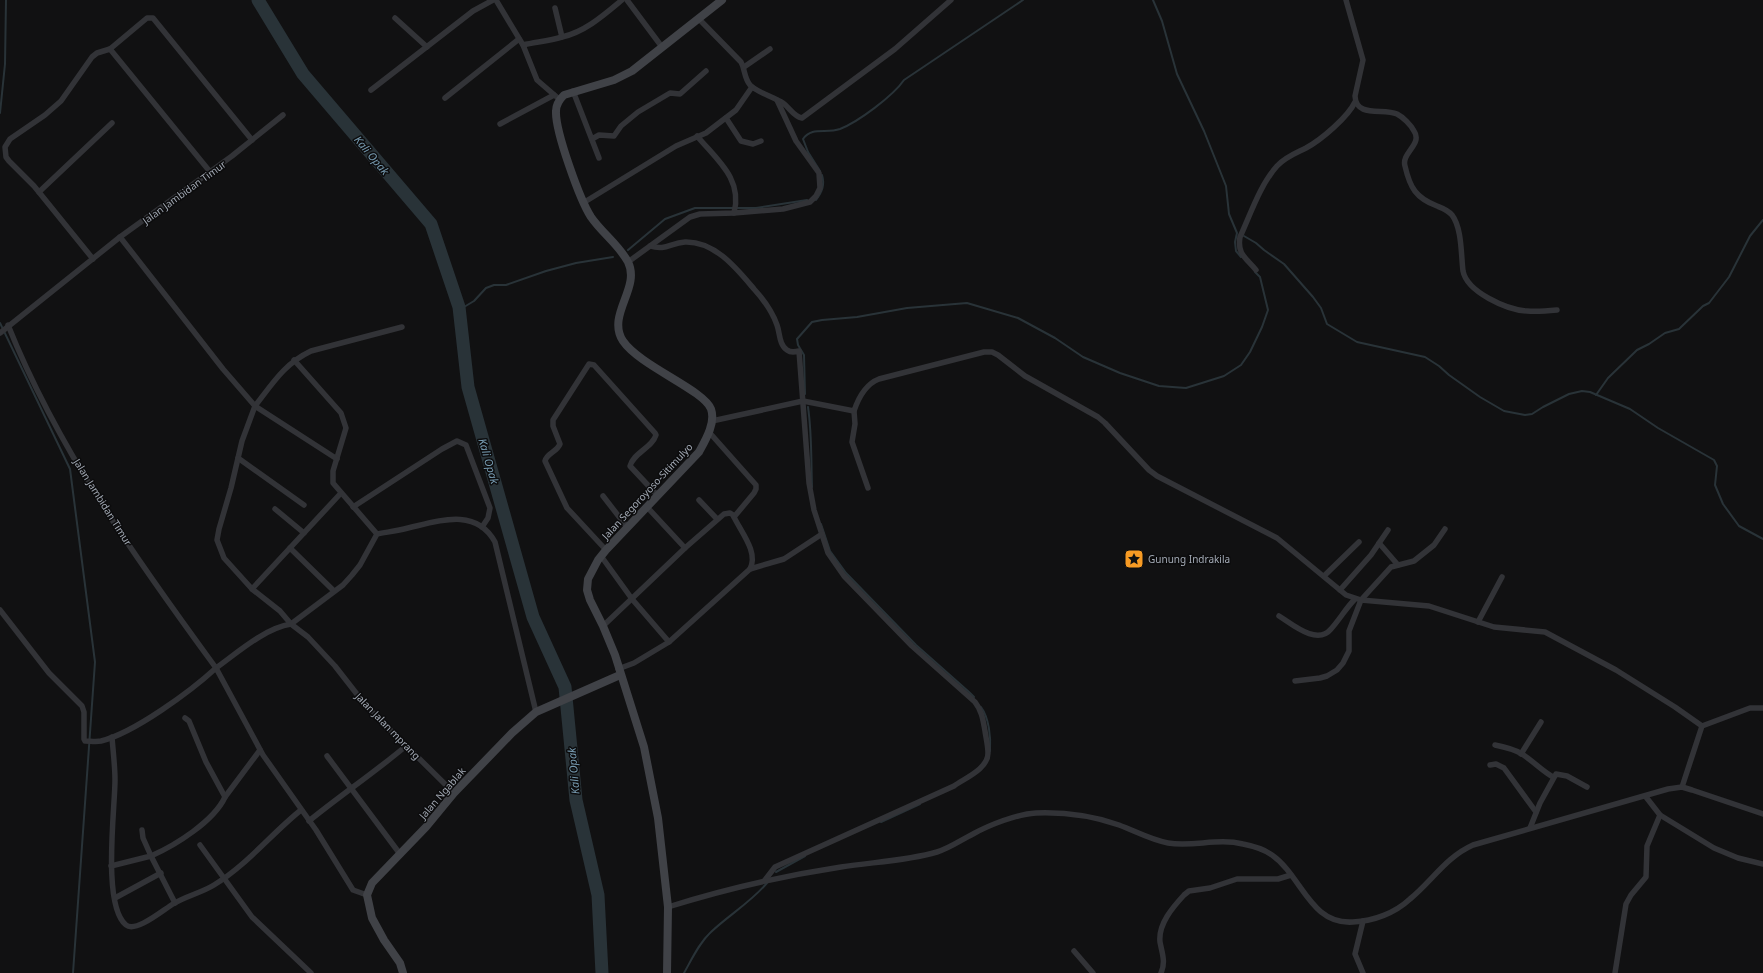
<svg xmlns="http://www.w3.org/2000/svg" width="1763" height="973" viewBox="0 0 1763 973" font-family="'Noto Sans',sans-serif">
  <rect width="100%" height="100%" fill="#111112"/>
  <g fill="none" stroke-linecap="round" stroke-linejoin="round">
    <!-- stream -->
    <g stroke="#293338" stroke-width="2">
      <path d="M1153,0L1162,21L1177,74L1204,131L1226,186L1229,214L1237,233L1235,242L1236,251L1241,257"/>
      <path d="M0,113L5,64L6,0"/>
      <path d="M820,171L808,152L803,139C812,126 826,134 840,129C858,122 893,96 904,80L1023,0"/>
      <path d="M816,200C822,192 825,185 822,175"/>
      <path d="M1244,236L1256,243L1264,250L1284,264L1313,297L1321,308L1327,324L1357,342L1425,357L1439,366L1449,375L1480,397L1504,411L1525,415L1532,414L1543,407L1569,394L1582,391L1590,392L1630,409L1658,428L1714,460L1717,466L1715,485L1723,504L1739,526L1763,539"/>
      <path d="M628,250L665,219L695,208H756L807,200"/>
      <path d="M459,310L474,301L486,288L494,285H506L546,271L576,263L613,257"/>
      <path d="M0,323L70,469L95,662L73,973"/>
      <path d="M805,394L804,355L798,345L797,339L812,322L822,320L857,317L907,308L967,303L1018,318L1055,338L1083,357L1120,373L1159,386L1186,388L1224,376L1241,365L1250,352L1262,327L1268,310L1260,277L1255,272"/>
      <path d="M1596,395L1608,378L1637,350L1649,344L1665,333L1679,329L1703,306L1709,303L1729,277L1750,236L1763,220"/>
      <path d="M808,407C812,434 811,460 812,487"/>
      <path d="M821,524L830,551L846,573L916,645L969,692L974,697"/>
      <path d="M981,707C989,718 991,737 990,751"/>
      <path d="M881,822L920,804"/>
      <path d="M776,872L805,856"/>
      <path d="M684,973C692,959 699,943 711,932C729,915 751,902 767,883"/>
    </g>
    <!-- river -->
    <path stroke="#293338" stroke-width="13" d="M258,0L303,74L431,224L459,307L468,387L533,617L565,687L576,800L598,895L602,973"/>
    <!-- street -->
    <g stroke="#323337" stroke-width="5.5">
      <path d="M496,0L523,45L537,80L559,99"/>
      <path d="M627,0L662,47"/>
      <path d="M1346,0L1363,60L1355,96C1356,118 1383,108 1397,114C1403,117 1411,125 1414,131C1423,144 1401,153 1405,166C1410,188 1416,198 1437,206C1442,208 1448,210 1452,215C1462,228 1461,255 1463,271C1467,292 1507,310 1527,311C1537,312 1547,311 1557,310"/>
      <path d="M555,8L562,37"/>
      <path d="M395,18L427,47"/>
      <path d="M699,19L741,62C745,69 744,78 750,85C756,92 774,97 783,103C790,108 793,116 802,118L895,49L951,0"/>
      <path d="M523,45C536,42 549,41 562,37C585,32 604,15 622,0"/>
      <path d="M110,49L211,173"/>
      <path d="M744,67L770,49"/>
      <path d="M371,90L473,11L493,0"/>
      <path d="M573,91L599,158"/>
      <path d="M445,98L519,39"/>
      <path d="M726,118L741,141L753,144L761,141"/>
      <path d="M500,124L554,95"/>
      <path d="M697,136C717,160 743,179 734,213"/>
      <path d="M592,139L599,135L614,136L621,126L638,112L670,93L680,94L706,71"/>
      <path d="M39,192L112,123"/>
      <path d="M583,203L676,146L706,133L736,110L752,87"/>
      <path d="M120,237L223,369L255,406L242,441L231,488L219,529L217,540L224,558L252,589L280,611L291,624L308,637L335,666L367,707L454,793"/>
      <path d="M650,246C666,251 670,243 685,242C715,241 737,269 754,289C764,300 772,311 777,325C780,333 779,345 787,350C791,353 795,352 799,351L809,483L814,510L828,553L844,576L912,646L975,702C982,711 983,720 985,731C986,738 988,746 988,753C988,769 965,778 954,786L775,867L765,880"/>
      <path d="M93,259L34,186L9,161L6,157L5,147L10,139L45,115L61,101L92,57L97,53L110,49L147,18H153L252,140"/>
      <path d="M628,262L690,217L700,214L734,213L783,209L810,202L816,196L820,188L819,173L796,141L777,100"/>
      <path d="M1256,270C1246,258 1237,254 1240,237C1251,213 1260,185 1277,166C1285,157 1296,153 1306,148C1321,140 1348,117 1355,102"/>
      <path d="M8,325C58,450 137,560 216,668C237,653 265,628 291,624L343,585L352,575L360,565L377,534C387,532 397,531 408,528C438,521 476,507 495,542L536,712"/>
      <path d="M0,333L120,237L232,156L283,115"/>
      <path d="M294,360L341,413L346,428L333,471V483L377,534"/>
      <path d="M854,411L855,424L852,442L868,488"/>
      <path d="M712,421L803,401L854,411C858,399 866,384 879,379L984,352H992L998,355L1025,376L1098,417L1105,423L1149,470L1157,476L1277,538L1346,595L1361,600L1429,606L1494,627L1545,632L1616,670L1675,707L1702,726"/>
      <path d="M709,432L756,485V489L754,493L734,517"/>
      <path d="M238,458L304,505"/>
      <path d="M337,459L255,406C273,383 284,364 311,351L402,327"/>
      <path d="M603,496L627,527"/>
      <path d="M699,500L717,519"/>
      <path d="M353,507L442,449L457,441L466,445L490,508L488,518L482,527"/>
      <path d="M647,507L685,548"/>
      <path d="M275,509L304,533"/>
      <path d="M1379,543L1398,565"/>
      <path d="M290,548L334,591"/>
      <path d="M606,550L567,508L545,461C547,453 557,452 560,444L553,426V420L589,364L594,365L655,433L656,435C652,448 633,453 630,466L658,496"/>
      <path d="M601,556L632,599L669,642"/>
      <path d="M750,569L784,559L822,534"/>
      <path d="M1324,576L1359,542"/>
      <path d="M252,589L341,493"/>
      <path d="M1340,590L1371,555L1388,530"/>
      <path d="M0,610L49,673L82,706L84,712V739L85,741C90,741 96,742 101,741C134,733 191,691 216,668L263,755L316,830L353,890L367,895"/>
      <path d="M1279,616C1292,624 1317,646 1331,629C1340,619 1346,608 1355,599"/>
      <path d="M1478,622L1502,577"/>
      <path d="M603,626L685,548L724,514L730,513L733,515C740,531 759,552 750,569L669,642L634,663L618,669"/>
      <path d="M1295,681L1320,678L1327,676L1337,670L1343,663L1349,651V631L1361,600L1391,567L1414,561L1434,545L1445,529"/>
      <path d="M112,737C113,751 115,766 115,780C115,809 102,905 126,925C136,933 163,910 173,904C186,896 201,893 214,885C247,865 271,834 301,810"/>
      <path d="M1495,745C1505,747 1514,749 1522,754C1533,761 1542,771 1553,777"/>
      <path d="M1521,754L1541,722"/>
      <path d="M327,756L400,854"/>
      <path d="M1490,765L1496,764L1504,768L1536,812"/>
      <path d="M1682,787L1702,726L1750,708H1763"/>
      <path d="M225,797L260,750"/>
      <path d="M1646,797L1660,815L1714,848L1738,858L1763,864"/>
      <path d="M309,821C341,795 375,772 406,746"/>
      <path d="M1530,828L1540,803L1556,774L1567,776L1587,787"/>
      <path d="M200,845L252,917L311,973"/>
      <path d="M111,866L151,856L143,838L142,830"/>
      <path d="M115,898L161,873"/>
      <path d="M175,903L151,856C176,845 214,821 225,797L206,762L189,721L185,718"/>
      <path d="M668,907C725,889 782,876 841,867C873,862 906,861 937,852C950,848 961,840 973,834C989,825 1017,814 1036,813C1063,812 1093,816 1119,825C1135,831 1151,840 1168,843C1193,847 1218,838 1243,844C1253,846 1264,849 1272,855C1302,876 1310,925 1353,922C1374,921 1395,913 1410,899C1432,881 1446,857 1473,845L1668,789L1682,787L1692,790L1763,814"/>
      <path d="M1363,921L1355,954L1363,973"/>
      <path d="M1074,951L1093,973"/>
      <path d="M1161,973C1166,962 1162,953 1160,942C1158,924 1173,907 1184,895L1189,891L1210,888L1237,879H1278L1291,875"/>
      <path d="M1615,973L1626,904L1631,895L1646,877L1647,846L1660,815"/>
    </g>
    <!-- secondary -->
    <g stroke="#404247" stroke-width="8">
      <path d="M403,973L400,963L384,940L372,918L367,895L372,883L426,827L454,793L512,733L536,712L620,675"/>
      <path d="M667,973L668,907L658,818L644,747L615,655L603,626L590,600L587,590L588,579L598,560L606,550L699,452C705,441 716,423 711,409C704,390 640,366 623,341C606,315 641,288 628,262C619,245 602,233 591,217C580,200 555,131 556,111C556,105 559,100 564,95L614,80L632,71L722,0"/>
    </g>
  </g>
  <!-- icons -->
  <defs>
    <symbol id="sight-square" viewBox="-11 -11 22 22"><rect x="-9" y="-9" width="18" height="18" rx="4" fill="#f79b24" stroke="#0c0c0d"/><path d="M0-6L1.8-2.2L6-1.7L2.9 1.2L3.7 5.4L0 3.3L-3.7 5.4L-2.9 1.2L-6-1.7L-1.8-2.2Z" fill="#111"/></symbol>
  </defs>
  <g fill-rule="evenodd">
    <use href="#sight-square" x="1123" y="548" width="22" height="22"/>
  </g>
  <g text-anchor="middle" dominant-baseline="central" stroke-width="3" stroke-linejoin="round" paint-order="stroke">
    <!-- street labels -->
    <g font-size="10" fill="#a2a9b4" stroke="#0c0c0d">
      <text transform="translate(184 192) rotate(-36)">Jalan Jambidan Timur</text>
      <text transform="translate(647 491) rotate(-47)">Jalan Segoroyoso-Sitimulyo</text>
      <text transform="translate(103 502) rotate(58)">Jalan Jambidan Timur</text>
      <text transform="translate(388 726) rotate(46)">Jalan Jalan mprang</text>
      <text transform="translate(442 793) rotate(-49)">Jalan Ngablak</text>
    </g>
    <!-- poi labels -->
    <g font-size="10" fill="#a2a9b4" stroke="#0c0c0d" text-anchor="start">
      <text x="1148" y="559">Gunung Indrakila</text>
    </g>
    <!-- water labels -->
    <g font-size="11" font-style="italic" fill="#779bb1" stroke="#0c0c0d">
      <text transform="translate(372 155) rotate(50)">Kali Opak</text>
      <text transform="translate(489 461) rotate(74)">Kali Opak</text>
      <text transform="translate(573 771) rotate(-95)">Kali Opak</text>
    </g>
  </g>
</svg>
